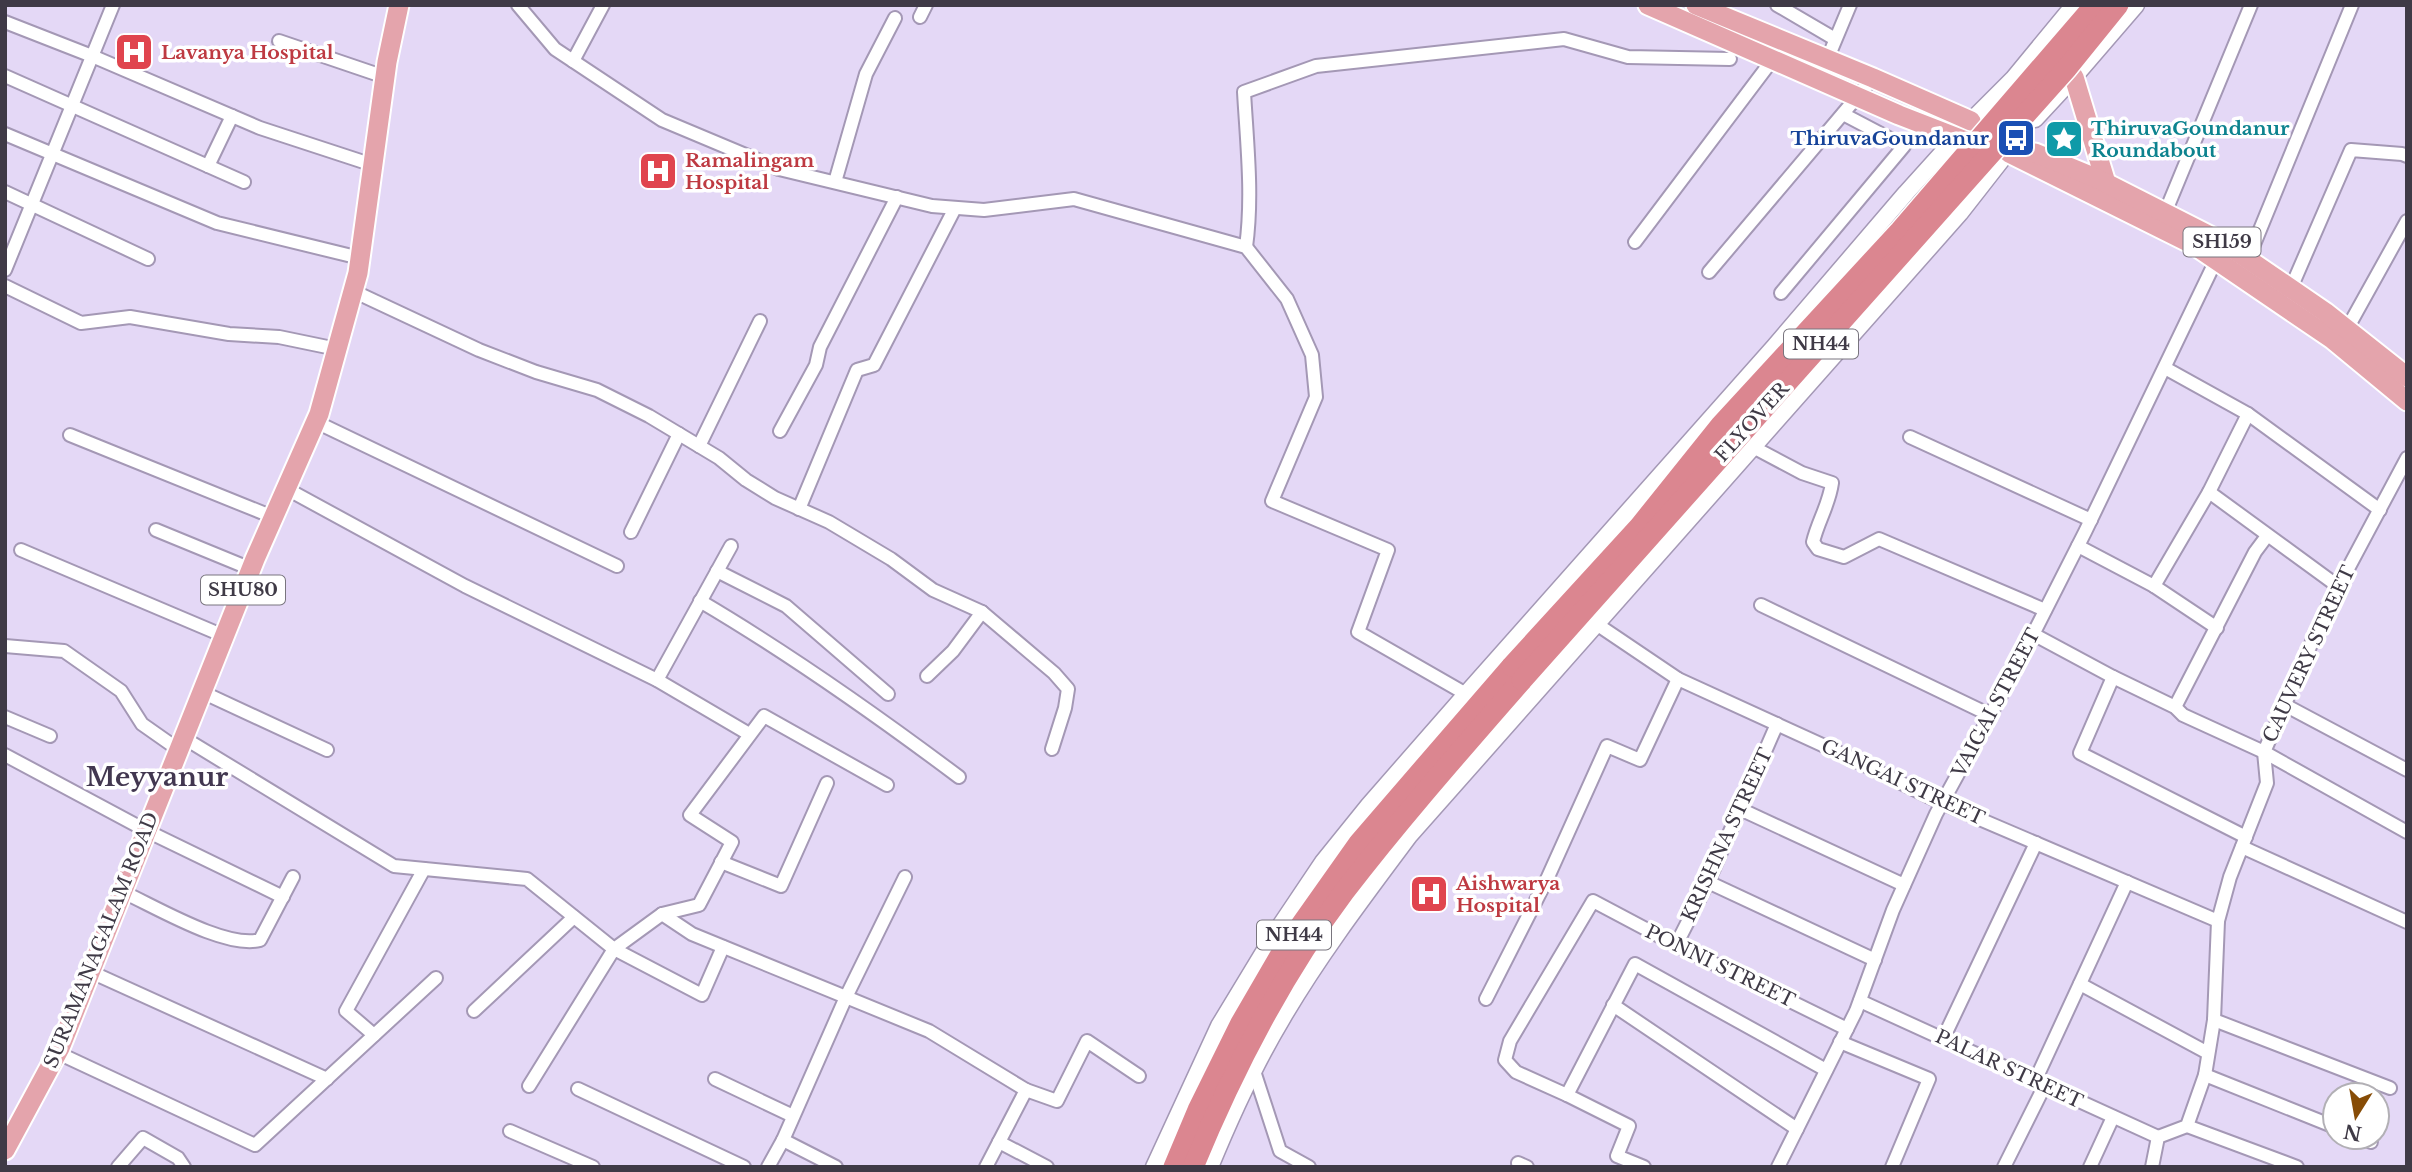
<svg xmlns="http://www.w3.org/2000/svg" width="2412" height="1172" viewBox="0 0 2412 1172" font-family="'Libre Baskerville',serif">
  <rect width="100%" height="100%" fill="#e4d8f6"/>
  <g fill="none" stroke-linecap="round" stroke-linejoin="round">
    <defs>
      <g id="minor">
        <path d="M518,5L555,49L662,120L779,169L932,206L984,210L1074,199L1246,247L1287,299L1312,355L1316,397L1272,501L1388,550L1358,632L1473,698"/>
        <path d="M1777,5L1835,39"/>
        <path d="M920,17L926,5"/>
        <path d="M5,22L92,56L260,128L373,165"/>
        <path d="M279,41L385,77"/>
        <path d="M1827,60L1850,5"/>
        <path d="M573,61L603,5"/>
        <path d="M5,76L244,182"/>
        <path d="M5,134L217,223L360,258"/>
        <path d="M208,166L232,116"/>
        <path d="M835,182L866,74L895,18"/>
        <path d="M5,192L148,259"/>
        <path d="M2165,213L2251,5"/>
        <path d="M1635,242L1776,55"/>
        <path d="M1246,247C1253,196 1247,144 1244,92L1316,66L1564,39L1628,57L1730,59"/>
        <path d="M2248,259L2352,5"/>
        <path d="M5,270L113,5"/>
        <path d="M1709,272L1873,78"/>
        <path d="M5,286L81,323L130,317L229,334L279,337L337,349"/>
        <path d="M2291,288L2351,150L2402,154L2407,156"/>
        <path d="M353,291L479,350L536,372L597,390L649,416L719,458L746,480L775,498L829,522L891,559L933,590L982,612L1054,673L1068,689L1065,708L1052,749"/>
        <path d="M1781,293L1904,146L1843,114"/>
        <path d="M2347,329L2407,221"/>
        <path d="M2165,368L2248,414L2380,510"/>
        <path d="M316,422L617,566"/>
        <path d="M780,431L816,365L820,347L897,197"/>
        <path d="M70,435L273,517"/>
        <path d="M1910,437L2091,520"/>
        <path d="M699,446L760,321"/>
        <path d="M1753,447L1802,473L1832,483C1829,505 1818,521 1813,542L1818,549L1844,557L1879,539L2045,610"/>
        <path d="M287,489L465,586L657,680L749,734"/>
        <path d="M2209,492L2339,587"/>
        <path d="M799,509L857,370L874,365L955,208"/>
        <path d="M156,530L251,569"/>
        <path d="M631,532L679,434"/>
        <path d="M2078,546L2154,586L2217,628"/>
        <path d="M21,550L224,636"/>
        <path d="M717,571L786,606L888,694"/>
        <path d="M2154,586L2209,492L2248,414"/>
        <path d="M700,601C790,654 875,714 959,777"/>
        <path d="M1761,605L1990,715"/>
        <path d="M1598,625L1678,679L1842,754L1942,803L2218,921"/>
        <path d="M2033,634L2113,677L2175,707L2183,715L2264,752L2407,832"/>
        <path d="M5,646L64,651L121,691L142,724L179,750"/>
        <path d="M927,676L953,651L982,612"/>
        <path d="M2113,677L2080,753L2246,837"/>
        <path d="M657,680L731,546"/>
        <path d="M202,692L327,750"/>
        <path d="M2283,704L2407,770"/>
        <path d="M2175,707L2255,552L2267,536"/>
        <path d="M5,717L50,736"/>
        <path d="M184,738L394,866L527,879L614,949L662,914L699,905L732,842L690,815L764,716L887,785"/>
        <path d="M5,755L147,831L283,897"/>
        <path d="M1740,809L1904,885"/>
        <path d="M2242,847L2407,922"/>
        <path d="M721,862L781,886L827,783"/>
        <path d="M1708,882L1875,960"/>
        <path d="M123,892C156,907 226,949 260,940L293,877"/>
        <path d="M662,914L692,934L929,1031L1026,1090L986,1167"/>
        <path d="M1676,945L1708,882L1777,724"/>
        <path d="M91,972L327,1079"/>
        <path d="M2080,984L2208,1053"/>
        <path d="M1486,999L1548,877L1607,746L1640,760L1678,679"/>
        <path d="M1860,1001L2158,1137"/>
        <path d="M1613,1005L1797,1129"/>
        <path d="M474,1011L574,917"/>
        <path d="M2214,1020L2390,1088"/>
        <path d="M374,1035L346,1011L424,869"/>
        <path d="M1943,1039L2036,843"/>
        <path d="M1840,1042L1929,1079L1892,1167"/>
        <path d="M58,1053L255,1145L436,978"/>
        <path d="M1826,1070L1635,964L1567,1095L1516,1072L1505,1060L1510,1041L1593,901L1676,945L1847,1029"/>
        <path d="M1254,1071L1280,1151L1309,1167"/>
        <path d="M2205,1075L2335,1127"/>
        <path d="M715,1079L793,1116"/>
        <path d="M2035,1081L2127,882"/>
        <path d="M529,1086L614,949L702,995L723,947"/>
        <path d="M578,1089L744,1167"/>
        <path d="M1026,1090L1057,1101L1087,1041L1139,1076"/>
        <path d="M1567,1095L1629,1126L1617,1156L1644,1167"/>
        <path d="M2187,1126L2297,1167"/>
        <path d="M510,1131L593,1167"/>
        <path d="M2360,1137L2371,1142"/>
        <path d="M999,1142L1047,1167"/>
        <path d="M1518,1163L1527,1167"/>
        <path d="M118,1167L143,1138L178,1158L184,1167"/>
        <path d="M768,1167L783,1140"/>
        <path d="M836,1167L783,1140L846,997L905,877"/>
        <path d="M1778,1167L1856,1011L1893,910L1936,814L2016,668L2085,532L2218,256"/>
        <path d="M2004,1167L2045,1085"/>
        <path d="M2090,1167L2113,1117"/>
        <path d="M2152,1167L2158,1137L2187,1126L2205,1075L2214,1020L2218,921L2230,877L2267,783L2264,752L2326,610L2407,458"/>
      </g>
      <g id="tertiary">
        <path d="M1977,115L2013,79L2074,5"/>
        <path d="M2035,119L2074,77L2136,5"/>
        <path d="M1154,1167L1219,1026L1276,932L1323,862L1369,805L1467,693L1774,347L1906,193L1971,121"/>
        <path d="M1210,1167C1231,1116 1254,1065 1283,1017C1320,954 1365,895 1409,836L1960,213L2003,158"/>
      </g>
      <g id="primary">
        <path d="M1648,5L1899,115L1966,141"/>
        <path d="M1696,5L1873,78L1971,121"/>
        <path d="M2074,77L2106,183"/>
        <path d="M2009,153L2194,245L2332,339L2407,401"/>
        <path d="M2035,153L2098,179L2224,243L2325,312L2407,377"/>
        <path d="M5,1150L60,1048L255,559L319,414L358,273L387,62L399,5"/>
      </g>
      <g id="trunk">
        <path d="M1174,1167L1198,1110L1241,1023L1284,949L1359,843L1512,666"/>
        <path d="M1193,1167C1233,1070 1281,976 1344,892C1400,819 1461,750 1522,680"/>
      </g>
    </defs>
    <!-- minor casing -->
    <use href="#minor" stroke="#a498b5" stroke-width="16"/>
    <!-- tertiary casing -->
    <use href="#tertiary" stroke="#a498b5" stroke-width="19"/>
    <!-- primary casing -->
    <use href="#primary" stroke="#fff" stroke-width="23"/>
    <!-- trunk casing -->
    <use href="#trunk" stroke="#fff" stroke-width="24"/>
    <!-- minor -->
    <use href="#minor" stroke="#fff" stroke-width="12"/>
    <!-- tertiary -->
    <use href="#tertiary" stroke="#fff" stroke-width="16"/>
    <!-- primary -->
    <use href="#primary" stroke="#e4a4ac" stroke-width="19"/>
    <!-- trunk -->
    <use href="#trunk" stroke="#db8690" stroke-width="21"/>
    <defs>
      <g id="trunk-bridge">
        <path d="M1512,666L1640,526L1721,425L1900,231L2095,5"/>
        <path d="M1522,680L2067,68L2118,5"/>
      </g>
    </defs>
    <!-- trunk-bridge casing -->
    <use href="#trunk-bridge" stroke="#fff" stroke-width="24" stroke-linecap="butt"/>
    <!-- trunk-bridge -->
    <use href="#trunk-bridge" stroke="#db8690" stroke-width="21"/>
  </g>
  <!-- icons -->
  <defs>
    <symbol id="hospital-square" viewBox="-11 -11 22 22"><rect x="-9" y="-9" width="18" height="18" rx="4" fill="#e0444e" stroke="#fff"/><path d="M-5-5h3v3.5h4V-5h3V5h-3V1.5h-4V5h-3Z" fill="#fff"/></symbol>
    <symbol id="bus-square" viewBox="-11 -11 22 22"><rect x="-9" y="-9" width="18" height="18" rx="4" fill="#1a4fb4" stroke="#fff"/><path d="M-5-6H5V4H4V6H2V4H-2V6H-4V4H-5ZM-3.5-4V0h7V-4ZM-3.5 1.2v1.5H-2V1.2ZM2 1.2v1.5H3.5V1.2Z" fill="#fff"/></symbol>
    <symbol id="sight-square" viewBox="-11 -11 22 22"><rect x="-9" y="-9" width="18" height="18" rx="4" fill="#0f9aa8" stroke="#fff"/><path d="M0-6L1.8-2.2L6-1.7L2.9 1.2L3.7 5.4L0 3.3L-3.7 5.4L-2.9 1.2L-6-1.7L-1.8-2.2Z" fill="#fff"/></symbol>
  </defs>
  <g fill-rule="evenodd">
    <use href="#hospital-square" x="112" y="30" width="44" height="44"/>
    <use href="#bus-square" x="1994" y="116" width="44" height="44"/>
    <use href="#sight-square" x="2042" y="117" width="44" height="44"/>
    <use href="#hospital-square" x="636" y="149" width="44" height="44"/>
    <use href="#hospital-square" x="1407" y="872" width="44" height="44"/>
  </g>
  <g text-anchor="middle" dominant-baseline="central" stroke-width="7" stroke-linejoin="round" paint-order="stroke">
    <!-- shield labels -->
    <g fill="#fff" stroke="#79757e" stroke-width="2">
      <rect x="2183.5" y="227.5" width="77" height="29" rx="5"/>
      <rect x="1784" y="329.5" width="74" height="29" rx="5"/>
      <rect x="201" y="575.5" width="84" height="29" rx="5"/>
      <rect x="1257" y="920.5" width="74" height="29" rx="5"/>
    </g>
    <g font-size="18" font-weight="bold" fill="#3f3a46">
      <text x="2222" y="242">SH159</text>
      <text x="1821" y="344">NH44</text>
      <text x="243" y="590">SHU80</text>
      <text x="1294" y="935">NH44</text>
    </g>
    <!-- health labels -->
    <g font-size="19" font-weight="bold" fill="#be3a42" stroke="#fff" text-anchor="start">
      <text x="161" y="52">Lavanya Hospital</text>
      <text x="685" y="160">Ramalingam<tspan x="685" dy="22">Hospital</tspan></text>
      <text x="1456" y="883">Aishwarya<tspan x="1456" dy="22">Hospital</tspan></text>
    </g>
    <!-- culture labels -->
    <g font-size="19" font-weight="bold" fill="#0d838f" stroke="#fff" text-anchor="start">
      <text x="2091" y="128">ThiruvaGoundanur<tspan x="2091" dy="22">Roundabout</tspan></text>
    </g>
    <!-- transit labels -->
    <g font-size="19" font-weight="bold" fill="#164399" stroke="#fff" text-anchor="end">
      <text x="1989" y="138">ThiruvaGoundanur</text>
    </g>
    <!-- street labels -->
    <g font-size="19" fill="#3f3a46" stroke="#fff">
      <text transform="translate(1752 422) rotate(-48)">FLYOVER</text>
      <text transform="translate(2309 654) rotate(-65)">CAUVERY STREET</text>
      <text transform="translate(1996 703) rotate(-62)">VAIGAI STREET</text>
      <text transform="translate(1903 782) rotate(25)">GANGAI STREET</text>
      <text transform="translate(1727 835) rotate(-65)">KRISHNA STREET</text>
      <text transform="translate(101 940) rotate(-68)">SURAMANAGALAM ROAD</text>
      <text transform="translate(1720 966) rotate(26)">PONNI STREET</text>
      <text transform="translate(2009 1069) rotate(25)">PALAR STREET</text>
    </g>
    <!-- district labels -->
    <g font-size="26" font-weight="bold" fill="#423750" stroke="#fff">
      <text x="157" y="777">Meyyanur</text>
    </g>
  </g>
  <!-- border -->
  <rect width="2412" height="1172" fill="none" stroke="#3f3a46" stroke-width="14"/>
  <!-- north arrow -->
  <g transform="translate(2356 1116) rotate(191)"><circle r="33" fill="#ffffff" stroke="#b2b0b5" stroke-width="2"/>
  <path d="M0-5L12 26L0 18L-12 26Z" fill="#874c06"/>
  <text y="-10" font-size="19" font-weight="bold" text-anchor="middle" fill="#3f3a46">N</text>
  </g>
</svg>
